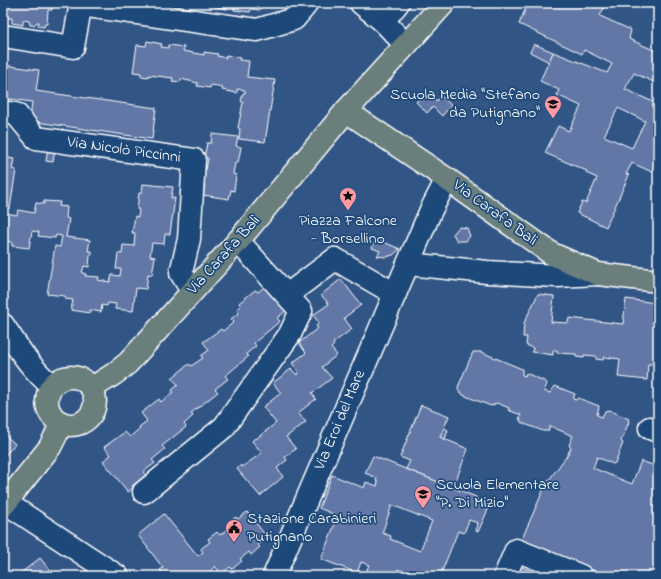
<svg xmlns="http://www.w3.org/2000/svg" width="661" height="579" viewBox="0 0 661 579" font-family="'Indie Flower',sans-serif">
  <rect width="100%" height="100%" fill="#315686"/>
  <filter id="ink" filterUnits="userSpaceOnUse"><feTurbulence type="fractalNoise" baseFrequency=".025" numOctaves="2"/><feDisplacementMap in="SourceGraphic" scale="8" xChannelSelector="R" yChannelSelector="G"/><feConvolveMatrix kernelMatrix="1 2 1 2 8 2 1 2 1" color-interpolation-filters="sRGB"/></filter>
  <g filter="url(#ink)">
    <!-- building -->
    <g fill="#6277a6" stroke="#fff" fill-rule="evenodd">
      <path d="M3,3H53L52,10H48L47,24H45L44,27L38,26L39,22H37L34,25H30L29,21L23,20V25L12,23V18H6L3,21Z"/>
      <path d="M212,3H262L260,10L251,9L250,12L234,10V6L228,5L227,9L211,6Z"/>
      <path d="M528,3H606L600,16L631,30L629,39L658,52V84L634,73L625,89L653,102L658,92V158L652,172L632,163L626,174L629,175L606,227L577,213L582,202L586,203L597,178L586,173L587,171L545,153L558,126L569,131L581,106L557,95L559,90L540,81L553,52L607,73L612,64L584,50L582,54L519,24ZM618,108L645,121L632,148L604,136Z"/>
      <path d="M147,41L162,44L161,47L168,48V45L184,47L183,51L204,55V52L218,54L217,56L226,58V55L240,58L239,60L249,61L247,77L275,80L265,142L239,139L240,129L238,128L243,102L241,101L243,93H245V90L237,89V93L222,90L223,87L211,85L210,88L197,86L198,83L181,79L180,82L172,81L173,78L149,75L148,77L141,76V73L133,72L137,45L146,46Z"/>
      <path d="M534,44L553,52L549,62L530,52Z"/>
      <path d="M3,65L39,70L36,91L156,108L152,139L30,121L32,102L3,98Z"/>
      <path d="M427,91L437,101L441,96L451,105L442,116L433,107L427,113L416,102Z"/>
      <path d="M212,134L238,137L236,146L241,147L238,163H235L233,174L236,175L234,191L231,190L229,199L203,195L205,185L200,184L203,169L206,170L208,158H204L207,143H211Z"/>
      <path d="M48,147L55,148L53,162L46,161Z"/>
      <path d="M3,157L14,159L12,169L16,170L10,208H6V213L17,215L18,210L34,213L36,203L44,204V201L60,202L59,206L67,207L66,218L69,219L66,237L90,240L88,251H92V255H90L89,267L84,266L82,273L86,274L85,276L99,277L98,280L110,282L112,275L120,276L121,269H116L118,253L122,254L123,245L134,246L135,233H132L135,216L138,217L139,210L137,209L139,193H142L143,184L173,187L171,198H175L170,234H165L164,244L152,243L150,256L155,257L152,275L148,274L146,289L136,288L133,311L115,309L116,304L108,303L107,306L102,305L101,312L90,310V313L71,310L73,300L65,299V296L47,294L55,246L60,247L62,236L56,235L55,238L38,236L39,232L32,231L29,248L12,246V242L3,241L5,218L3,217Z"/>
      <path d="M459,227L467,228L470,236L466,241H457L453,234Z"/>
      <path d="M376,239L400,249L393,255L386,257L377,256L380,251L372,248Z"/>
      <path d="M341,279L361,305L344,318L352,329L333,343L334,345L331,348L337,355L322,367L332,378L312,393L316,399L298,413L306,422L286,437L296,449L285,457L287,460L277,468L283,477L260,496L237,469L241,465L242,467L262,453L252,441L255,438L256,439L276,423L263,407L281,393L273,383L291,369L297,375L299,372L292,363L306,353L299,343L318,328L316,326L319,323L313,315L329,304L321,295Z"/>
      <path d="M267,285L287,310L277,318L280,321L254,343L256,346L246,354L249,356L225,376L228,379L215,389L218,392L191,413L193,416L184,424L186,427L162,446L165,449L152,460L155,463L143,472L146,475L132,486L134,487L128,492L103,461L111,455L104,447L125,432L130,437L140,428L139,427L147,421L141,413L159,399L161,402L173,392L172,390L178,385L172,378L189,364L191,366L203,358L201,356L209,350L203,342L221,329L223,331L234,322L231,319L239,313L236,310L241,306L239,303L255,290L258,292Z"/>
      <path d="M538,294L554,296L551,322L568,323L569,318L623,324L626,299L656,303L654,317H658V327L654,364H648L647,380L618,377L620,359L604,357L603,360L596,359V356L584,355V358L576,357V354L557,353V350H553V355L532,352L533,348L526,345L527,337H523L524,323Z"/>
      <path d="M473,352H481L522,369V375L525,376L526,373L546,382L547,384L544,391L550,393L555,386L575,394L573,399L576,400L578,398L599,406L597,415L602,417L605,411L609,410L629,419L628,421L629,422L621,441L623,443L615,463L613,464L597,457L593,468L632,484L641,461L658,467V576H608L521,541L546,484L566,457L571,448L569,445L573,436L550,426L548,431H543L522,423L520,421L521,419H519L521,415L508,410L509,408L497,403L491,406L463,395L461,392H459L458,387Z"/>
      <path d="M421,405L449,416L440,437L468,449L453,488L406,469L410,461L400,457Z"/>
      <path d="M444,428L448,430L445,439L440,437Z"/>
      <path d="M3,433L15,444L3,458Z"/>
      <path d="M373,456L476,497L475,499L490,505L478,532L476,531L478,523L469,520L464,533L458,531L440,576H398L400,570L398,569L395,576H364L369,565L361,562L357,573L321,559L338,516L319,508L332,475L364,488L366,482L377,486L378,482L376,481L377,478L365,473ZM392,505L432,521L420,551L390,539L391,536L382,533Z"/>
      <path d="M247,512L267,537L258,545L260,547L251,555L249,552L240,559L242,561L232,569L230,567L221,574L215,566L205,576H165L160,570L163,568L138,535L164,514L198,556L203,552L201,549L203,547L210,542L208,539L217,532L220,535L229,528L227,524L236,517L238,519Z"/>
      <path d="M40,558L54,575L53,576H17Z"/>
      <path d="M519,566L534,572L532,576H515Z"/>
    </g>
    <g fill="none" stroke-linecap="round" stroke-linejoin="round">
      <defs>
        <g id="minor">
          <path d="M361,3L383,21L398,3"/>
          <path d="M81,5L257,30L294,19L305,6V3"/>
          <path d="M383,21L406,45"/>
          <path d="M3,36L73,47L81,3"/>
          <path d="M3,112L16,114L36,138L194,160L189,239L181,273L192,291"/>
          <path d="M408,264L487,272L557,276L598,274"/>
          <path d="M287,295L335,259L395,294"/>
          <path d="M3,325C19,349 30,368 52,386"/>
          <path d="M650,428L658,431"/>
          <path d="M144,492L224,427L290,334L301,311L238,241"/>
          <path d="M6,503L117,576"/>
          <path d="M274,576L431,210L447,179"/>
          <path d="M505,576L516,550L581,576"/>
        </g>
        <g id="major">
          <path d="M346,111L447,179L552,254L598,274L658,281"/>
          <circle cx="71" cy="401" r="24"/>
          <path d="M92,388L114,374L128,363L238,241L346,111L444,3"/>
          <path d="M3,506L50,447L62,423"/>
        </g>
      </defs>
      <!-- minor casing -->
      <use href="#minor" stroke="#fff" stroke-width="25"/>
      <!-- major casing -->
      <use href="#major" stroke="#fff" stroke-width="25"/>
      <!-- minor -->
      <use href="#minor" stroke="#1f4a7a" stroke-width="22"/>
      <!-- major -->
      <use href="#major" stroke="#6b7f7c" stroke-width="22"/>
    </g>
  </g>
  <!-- icons -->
  <defs>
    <symbol id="school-pin" viewBox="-11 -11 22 30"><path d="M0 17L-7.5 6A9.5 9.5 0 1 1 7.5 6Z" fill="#ff9aa2" stroke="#1f4a7a"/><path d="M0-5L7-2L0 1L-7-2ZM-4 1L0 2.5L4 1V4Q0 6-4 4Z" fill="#111"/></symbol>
    <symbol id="sight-pin" viewBox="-11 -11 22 30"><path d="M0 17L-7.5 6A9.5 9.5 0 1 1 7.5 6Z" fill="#ff9aa2" stroke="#1f4a7a"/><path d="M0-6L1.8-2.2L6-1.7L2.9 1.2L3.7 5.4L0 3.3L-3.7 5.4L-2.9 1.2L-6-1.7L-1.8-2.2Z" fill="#111"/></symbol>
    <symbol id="civic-pin" viewBox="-11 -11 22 30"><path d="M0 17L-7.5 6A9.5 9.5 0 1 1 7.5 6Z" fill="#ff9aa2" stroke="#1f4a7a"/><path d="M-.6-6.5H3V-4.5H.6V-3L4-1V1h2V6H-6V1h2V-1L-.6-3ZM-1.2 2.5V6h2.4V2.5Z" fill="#111"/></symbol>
  </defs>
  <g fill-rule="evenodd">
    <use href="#school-pin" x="543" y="94" width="20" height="27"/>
    <use href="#sight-pin" x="338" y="186" width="20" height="27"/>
    <use href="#school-pin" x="413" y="484" width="20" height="27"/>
    <use href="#civic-pin" x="224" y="518" width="20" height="27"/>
  </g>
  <g text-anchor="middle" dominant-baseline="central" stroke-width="3.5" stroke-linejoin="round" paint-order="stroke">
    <!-- poi labels -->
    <g font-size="16" fill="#fff" stroke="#1f4a7a" text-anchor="start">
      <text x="540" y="95" text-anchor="end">Scuola Media "Stefano<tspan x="540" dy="18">da Putignano"</tspan></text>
      <text x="348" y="221" text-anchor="middle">Piazza Falcone<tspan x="348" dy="18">- Borsellino</tspan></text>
      <text x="436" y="485">Scuola Elementare<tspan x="436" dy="18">"P. Di Mizio"</tspan></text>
      <text x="247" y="519">Stazione Carabinieri<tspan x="247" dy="18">Putignano</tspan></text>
    </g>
    <!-- street labels -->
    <g font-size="16" fill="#fff" stroke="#1f4a7a">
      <text transform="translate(124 150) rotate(8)">Via Nicolò Piccinni</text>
      <text transform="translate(495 213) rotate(36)">Via Carafa Bali</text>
      <text transform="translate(224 255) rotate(-48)">Via Carafa Balì</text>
      <text transform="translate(340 420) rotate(-67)">Via Eroi del Mare</text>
    </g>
  </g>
  <!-- margin -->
  <rect width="661" height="579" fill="none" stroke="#1f4a7a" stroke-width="16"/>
  <rect x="8" y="8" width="645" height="563" fill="none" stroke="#fff" stroke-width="1.5" filter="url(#ink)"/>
</svg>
